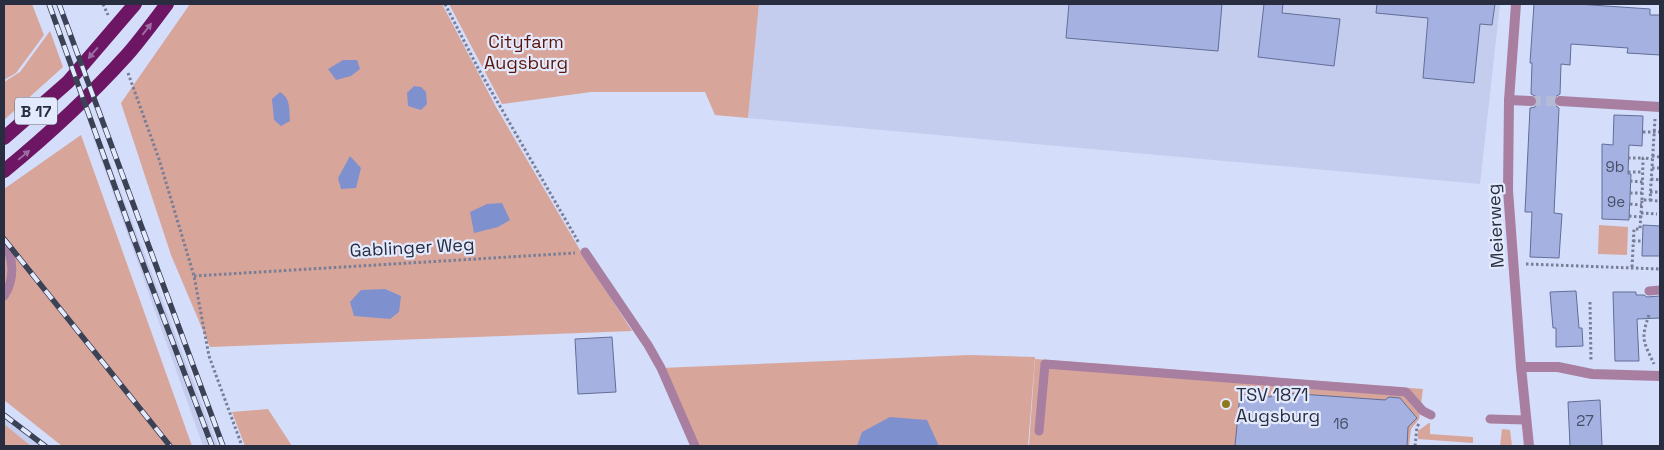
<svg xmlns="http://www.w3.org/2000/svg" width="1664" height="450" viewBox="0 0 1664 450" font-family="'Space Grotesk',sans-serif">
  <rect width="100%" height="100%" fill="#d4ddfa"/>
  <!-- built -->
  <g fill="#c4cdee">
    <path d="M759,4H1500L1480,184L748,118Z"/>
    <path d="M99,135L218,446H203L93,137Z"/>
    <path d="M4,416L26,435L41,446H4Z"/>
  </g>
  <!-- green -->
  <g fill="#d8a59a">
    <path d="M4,4H32L44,35L16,73L4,80Z"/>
    <path d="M190,4H442L496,107L580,250L632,331L210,347L171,255L121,103Z"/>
    <path d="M449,4H759L748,118L715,115L705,92H591L502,104Z"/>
    <path d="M50,31L63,67L4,120V82L20,72Z"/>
    <path d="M81,135L192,446H62L4,400V189Z"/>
    <path d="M1599,225L1628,227L1627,255L1598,254Z"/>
    <path d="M970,355L1035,357L1028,446H695L661,368Z"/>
    <path d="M1035,359L1423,389L1419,419L1411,429L1409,446H1029Z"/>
    <path d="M268,409L292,446H245L232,412Z"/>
    <path d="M1429,423H1430V434L1473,437V443L1418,439V431Z"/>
    <path d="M4,424L31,446H4Z"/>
    <path d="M1502,429L1510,430L1512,446H1500Z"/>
  </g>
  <!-- water -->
  <g fill="#7f90cf">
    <path d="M343,60H357L360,69L351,76L336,80L328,69Z"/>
    <path d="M414,86L421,87L426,92L427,104L421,110L408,106L407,93Z"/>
    <path d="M280,92C291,99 289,109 290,121L281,126L274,120L272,99Z"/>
    <path d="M350,156L361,168L356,188L341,189L338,178Z"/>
    <path d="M502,203L510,220L498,227L474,233L470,212L487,204Z"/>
    <path d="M385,289L401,296L399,312L390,319L354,316L350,302L361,290Z"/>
    <path d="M890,417L927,420L939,446H857L862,432Z"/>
  </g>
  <!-- building -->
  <g fill="#a5b2e1" stroke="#626d98">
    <path d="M1069,4H1222L1218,51L1066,38Z"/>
    <path d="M1264,4H1283L1282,13L1340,19L1334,66L1258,57Z"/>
    <path d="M1377,4H1495L1492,25L1480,24L1474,83L1423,78L1428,18L1376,13Z"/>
    <path d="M1534,4H1577L1650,9V15H1660V55L1627,53L1628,48L1571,44L1570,65L1561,64L1560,94L1555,97L1553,101L1556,106L1559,108L1554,213L1562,214L1559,258L1530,257L1532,212H1525L1530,108L1535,107L1538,102L1537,97L1531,94L1532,63H1530Z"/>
    <path d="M1614,115L1643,116L1642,146L1629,145L1628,174H1631L1629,220L1602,219V144L1613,145Z"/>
    <path d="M1643,225L1660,226V256H1642Z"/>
    <path d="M1576,291L1579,328H1582L1583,346L1556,347V328H1553L1550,292Z"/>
    <path d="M1613,292H1636V295H1644L1647,297L1660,296V318L1637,319L1639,361H1615Z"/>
    <path d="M612,337L616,392L578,394L575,339Z"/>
    <path d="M1272,392L1385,400L1389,397L1400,398L1417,418L1408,427L1407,446H1235L1240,394L1271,397Z"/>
    <path d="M1600,400L1602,446H1570L1568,402Z"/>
  </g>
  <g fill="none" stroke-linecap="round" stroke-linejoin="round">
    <!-- minor-tunnel -->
    <path stroke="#b2bad5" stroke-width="10" stroke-dasharray="10 5" stroke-linecap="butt" d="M1531,101H1560"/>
    <!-- path -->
    <g stroke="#787e96" stroke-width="3" stroke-dasharray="2.5 2.5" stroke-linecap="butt">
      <path d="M103,4L108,15"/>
      <path d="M445,4L479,70L579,243"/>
      <path d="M128,73L159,159L194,276L209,356L242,446"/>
      <path d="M1643,132H1660"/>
      <path d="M1652,156L1660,157"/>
      <path d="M1628,158H1643"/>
      <path d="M1652,168H1660"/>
      <path d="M1628,172H1643"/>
      <path d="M1651,179L1660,180"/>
      <path d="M1630,181L1643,182"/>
      <path d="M1650,192H1660"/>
      <path d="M1630,193H1642"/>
      <path d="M1642,200L1643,158L1652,159"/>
      <path d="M1650,200L1658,201"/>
      <path d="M1630,204L1642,205"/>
      <path d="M1641,213L1657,214"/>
      <path d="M1629,216L1641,217"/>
      <path d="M1633,241H1643"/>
      <path d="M1526,264L1660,269"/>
      <path d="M1632,267L1634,229H1640L1642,200H1650L1655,119"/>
      <path d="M194,276L575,253"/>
      <path d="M1590,302L1591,361"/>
      <path d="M1649,315C1640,340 1644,342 1654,364"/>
      <path d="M1415,446L1417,427L1420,422"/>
    </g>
    <!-- service -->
    <g stroke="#a97fa1" stroke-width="9">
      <path d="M4,242C14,259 15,279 4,296"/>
      <path d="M585,252L648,345L661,368L695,446"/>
      <path d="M1649,291L1660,290"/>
      <path d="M1490,419L1526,420"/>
      <path d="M1039,431L1045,364L1406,392L1423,411L1431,415"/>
    </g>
    <!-- minor -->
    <g stroke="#a97fa1" stroke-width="10">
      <path d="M1516,4L1509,100L1508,190L1521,367L1529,446"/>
      <path d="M1509,100L1531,101"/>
      <path d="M1560,101L1660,107"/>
      <path d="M1521,367H1558L1592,374L1660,376"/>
    </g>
    <!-- trunk -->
    <g stroke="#6c1664" stroke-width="14">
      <path d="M4,138L68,82L135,4"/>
      <path d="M4,171C48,135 89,97 127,55C141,39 154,21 167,4"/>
    </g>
    <defs>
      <g id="rail">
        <path d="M49,4L133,237L212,446"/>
        <path d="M59,4L223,446"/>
        <path d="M4,239L170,446"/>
        <path d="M4,415L45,446"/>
      </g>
    </defs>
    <!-- rail casing -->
    <use href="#rail" stroke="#3c4255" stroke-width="5.5"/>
    <!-- rail -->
    <use href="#rail" stroke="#e4eafe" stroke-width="4" stroke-dasharray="11" stroke-linecap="butt"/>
  </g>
  <!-- one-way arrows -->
  <defs><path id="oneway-solid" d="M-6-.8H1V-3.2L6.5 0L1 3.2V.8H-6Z" transform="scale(1.25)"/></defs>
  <g fill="#9c6ba2">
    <use href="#oneway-solid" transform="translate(147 29) rotate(-52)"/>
    <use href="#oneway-solid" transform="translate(93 53) rotate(131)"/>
    <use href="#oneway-solid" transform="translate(24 155) rotate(-39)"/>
  </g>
  <!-- markers -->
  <circle fill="#90771c" stroke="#e4eafe" stroke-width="2" cx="1226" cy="404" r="5"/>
  <g text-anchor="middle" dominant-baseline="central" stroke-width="4.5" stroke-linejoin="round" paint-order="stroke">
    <!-- number labels -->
    <g font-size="15" fill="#474e68">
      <text x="1615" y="166">9b</text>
      <text x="1616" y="201">9e</text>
      <text x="1585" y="420">27</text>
      <text x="1341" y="423">16</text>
    </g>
    <!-- shield labels -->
    <rect fill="#e4eafe" stroke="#606678" stroke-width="1" x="15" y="97.5" width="42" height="27" rx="4"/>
    <g font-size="16" font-weight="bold" fill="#282d3f">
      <text x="36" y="111">B 17</text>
    </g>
    <!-- park labels -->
    <g font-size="18" fill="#5a160a" stroke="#e4eafe">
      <text x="526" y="41">Cityfarm<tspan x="526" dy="21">Augsburg</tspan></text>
    </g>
    <!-- street labels -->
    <g font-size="18" fill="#282d3f" stroke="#e4eafe">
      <text transform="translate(1495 226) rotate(-93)">Meierweg</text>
      <text transform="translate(412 247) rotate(-3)">Gablinger Weg</text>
    </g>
    <!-- poi labels -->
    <g font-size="18" fill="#282d3f" stroke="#e4eafe" text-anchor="start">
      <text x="1236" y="394">TSV 1871<tspan x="1236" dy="21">Augsburg</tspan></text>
    </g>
  </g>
  <!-- border -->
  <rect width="1664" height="450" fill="none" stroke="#282d3f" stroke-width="10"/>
</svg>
